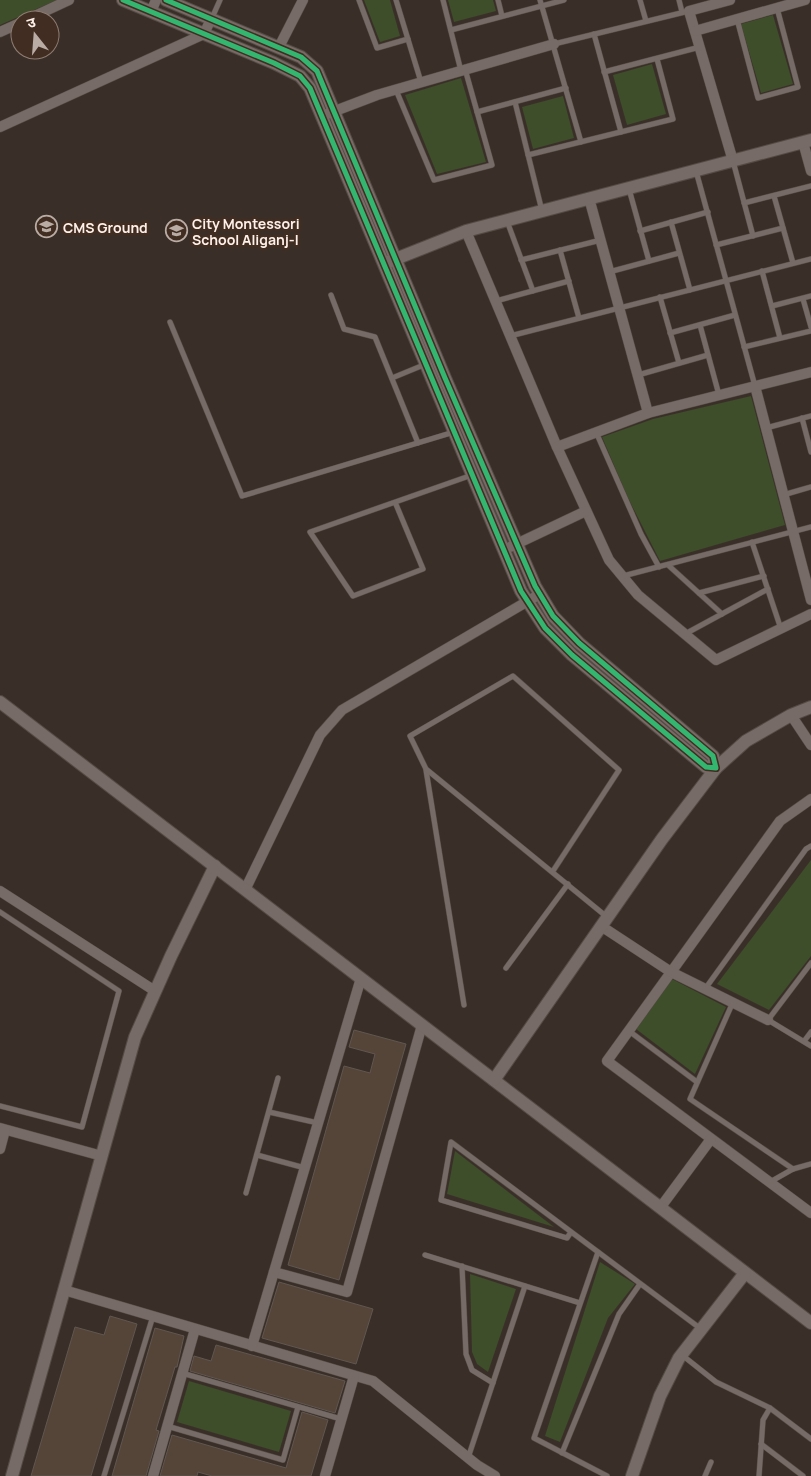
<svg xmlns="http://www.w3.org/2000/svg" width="811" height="1476" viewBox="0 0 811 1476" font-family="Manrope,'Noto Sans Devanagari',sans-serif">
  <rect width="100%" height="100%" fill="#3a2f28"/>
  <!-- green -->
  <g fill="#3e4d2a">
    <path d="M0,0H57L0,25Z"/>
    <path d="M364,0H390L400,36L380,42Z"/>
    <path d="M448,0H493L496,11L454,22Z"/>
    <path d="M773,15L793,84L761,93L741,24Z"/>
    <path d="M652,64L666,114L627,125L613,75Z"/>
    <path d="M461,78L486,162L437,174L405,95Z"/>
    <path d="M563,96L574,138L533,149L522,107Z"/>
    <path d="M751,396L785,525L660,561L628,498L602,437L653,419Z"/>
    <path d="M811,860V956L769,1010L717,984Z"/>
    <path d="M672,979L726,1007L695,1074L636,1029Z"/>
    <path d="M455,1151L554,1227L447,1194Z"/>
    <path d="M600,1262L635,1284L608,1318L560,1442L545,1436Z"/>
    <path d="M470,1274L516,1289L488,1372L477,1364L472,1352Z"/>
    <path d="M189,1381L291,1411L279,1452L177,1422Z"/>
  </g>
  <!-- building -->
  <g fill="#554438" stroke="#605751">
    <path d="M354,1030L406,1044L339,1280L288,1265L344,1066L370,1073L375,1054L349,1047Z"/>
    <path d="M279,1282L373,1309L356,1364L262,1338Z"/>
    <path d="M110,1316L137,1324L91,1476H31L75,1327L104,1335Z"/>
    <path d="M155,1328L184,1336L177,1367H175L156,1430L159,1431L146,1476H112Z"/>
    <path d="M216,1345L345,1381L335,1413L190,1371L194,1356L211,1361Z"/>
    <path d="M302,1412L328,1420L311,1476H212L198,1472L197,1476H160L172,1435L286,1468Z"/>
  </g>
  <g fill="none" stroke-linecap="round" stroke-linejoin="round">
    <defs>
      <g id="service">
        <path d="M359,0L377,48L408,39"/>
        <path d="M396,0L421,82"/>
        <path d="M443,0L461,71"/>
        <path d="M498,0L502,16"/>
        <path d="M540,0L581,142"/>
        <path d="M640,0L646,21"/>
        <path d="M679,0L682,12"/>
        <path d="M212,18L220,0"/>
        <path d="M737,19L758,98L798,87L777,8"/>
        <path d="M451,30L564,0"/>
        <path d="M594,34L621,132"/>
        <path d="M554,44L689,11"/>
        <path d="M604,72L700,47"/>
        <path d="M396,90L434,180L492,165L465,69"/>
        <path d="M515,102L542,211"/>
        <path d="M477,112L566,88"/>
        <path d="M528,155L673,119L657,59"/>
        <path d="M733,161L753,236"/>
        <path d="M696,171L755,386"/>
        <path d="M629,189L649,261"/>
        <path d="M774,196L793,263"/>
        <path d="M744,203L811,186"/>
        <path d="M507,221L533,291"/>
        <path d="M671,222L690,290"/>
        <path d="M640,231L708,212"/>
        <path d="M716,245L783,228"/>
        <path d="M560,250L579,318"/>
        <path d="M521,260L601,240"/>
        <path d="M762,271L780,338"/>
        <path d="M609,272L679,253"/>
        <path d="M331,295L344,329L375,337L418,443"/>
        <path d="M660,297L679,363"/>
        <path d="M803,299L811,327"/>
        <path d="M496,301L569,281"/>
        <path d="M772,306L811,296"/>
        <path d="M170,322L242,496L454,432"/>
        <path d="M700,325L719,395"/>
        <path d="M670,333L735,315"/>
        <path d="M510,336L811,259"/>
        <path d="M744,347L811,331"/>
        <path d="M638,375L708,355"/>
        <path d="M392,378L426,364"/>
        <path d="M802,418L811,452"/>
        <path d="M766,428L811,416"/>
        <path d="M596,432L641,534L659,567"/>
        <path d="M783,495L811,487"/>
        <path d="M395,502L423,569L353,596L310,532L472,475"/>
        <path d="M752,542L781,629"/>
        <path d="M668,565L722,614"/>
        <path d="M623,576L811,527"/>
        <path d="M699,593L764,576"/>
        <path d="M685,634L768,589"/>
        <path d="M426,770L464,1005"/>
        <path d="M553,871L619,770L513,676L410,736L426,769L607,917"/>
        <path d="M0,912L119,991L82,1127L0,1106"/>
        <path d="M811,963L768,1020L811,1046"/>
        <path d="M506,968L568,884"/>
        <path d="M705,989L806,849L811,846"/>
        <path d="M733,1002L690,1099L793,1169"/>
        <path d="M629,1031L697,1082"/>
        <path d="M805,1040L811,1032"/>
        <path d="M269,1112L318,1123"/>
        <path d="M257,1155L305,1168"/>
        <path d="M770,1182L793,1169L811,1164"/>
        <path d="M246,1193L278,1078"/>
        <path d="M571,1232L567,1238L441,1200L451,1142L701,1329"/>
        <path d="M598,1252L534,1438L607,1476"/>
        <path d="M425,1255L580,1303"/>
        <path d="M462,1266L466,1354L472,1370L493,1383"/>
        <path d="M682,1355L716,1382L770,1408L811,1439"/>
        <path d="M182,1373L341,1419"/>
        <path d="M167,1426L283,1460L298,1407"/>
        <path d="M761,1444L803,1476"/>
        <path d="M562,1453L619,1314L640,1284"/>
        <path d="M468,1458L525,1286"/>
        <path d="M104,1476L153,1316"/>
        <path d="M705,1476L711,1462"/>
        <path d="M759,1476L763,1420L770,1408"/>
      </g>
      <g id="minor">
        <path d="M730,0L689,11L733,161"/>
        <path d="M151,12L156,0"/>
        <path d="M26,20L69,0"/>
        <path d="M695,31L805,0"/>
        <path d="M0,32L20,23"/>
        <path d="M279,47L303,0"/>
        <path d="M327,114L377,95L554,44"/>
        <path d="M0,127L204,34L211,19"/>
        <path d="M803,142L811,171"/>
        <path d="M589,198L648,413"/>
        <path d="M466,231L557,447L609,560L638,595L716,660L811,614"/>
        <path d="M755,386L811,600"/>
        <path d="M557,447L648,413L811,372"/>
        <path d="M510,547L586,511"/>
        <path d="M791,715L811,745"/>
        <path d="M811,799L780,821L607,1061L811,1213"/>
        <path d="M245,890L320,735L342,710L540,594"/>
        <path d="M0,891L155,991"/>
        <path d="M601,926L671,972L768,1020"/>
        <path d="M0,1128L102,1156"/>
        <path d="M0,1149L5,1130"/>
        <path d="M660,1208L711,1139"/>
        <path d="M274,1272L347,1292L422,1025"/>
        <path d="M64,1290L373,1381L477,1465L495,1476"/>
        <path d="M252,1346L361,978"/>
        <path d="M153,1476L195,1329"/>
        <path d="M325,1476L354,1376"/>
      </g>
      <g id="tertiary">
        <path d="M123,0L274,63L300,76L310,88L521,591L545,628L572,655L706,767L716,768L713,756L579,643L553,616L535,586L445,378L317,71L301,57L166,0"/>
        <path d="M388,262L466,231L811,140"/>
        <path d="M0,702L811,1323"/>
        <path d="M494,1080L662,839L716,768L746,741L791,715L811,707"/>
        <path d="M12,1476L135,1037L171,956L215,866"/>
        <path d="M632,1476L660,1396L679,1358L745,1273"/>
      </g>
    </defs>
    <!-- service casing -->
    <use href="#service" stroke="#554b45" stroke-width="6"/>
    <!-- minor casing -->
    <use href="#minor" stroke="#554b45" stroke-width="11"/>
    <!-- tertiary casing -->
    <use href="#tertiary" stroke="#554b45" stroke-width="14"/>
    <!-- service -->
    <use href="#service" stroke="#766b66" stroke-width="5"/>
    <!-- minor -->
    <use href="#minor" stroke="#766b66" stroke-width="10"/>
    <!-- tertiary -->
    <use href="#tertiary" stroke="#766b66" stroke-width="12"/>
    <defs>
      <path id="cycleway" d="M123,0L274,63L300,76L310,88L521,591L545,628L572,655L706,767L716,768L713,756L579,643L553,616L535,586L445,378L317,71L301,57L166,0"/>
    </defs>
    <!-- cycleway casing -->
    <use href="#cycleway" stroke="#412d21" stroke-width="8"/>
    <!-- cycleway -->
    <use href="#cycleway" stroke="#33b770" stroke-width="5"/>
  </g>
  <!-- icons -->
  <defs>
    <symbol id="school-ring" viewBox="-11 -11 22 22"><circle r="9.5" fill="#412d21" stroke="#b9aca5" stroke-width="1.5"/><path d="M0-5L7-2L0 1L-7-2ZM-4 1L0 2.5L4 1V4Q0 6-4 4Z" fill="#b9aca5"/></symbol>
  </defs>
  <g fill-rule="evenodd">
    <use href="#school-ring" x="34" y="214" width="25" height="25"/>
    <use href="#school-ring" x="164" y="218" width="25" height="25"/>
  </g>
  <g text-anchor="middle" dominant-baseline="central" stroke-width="5" stroke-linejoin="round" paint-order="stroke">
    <!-- poi labels -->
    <g font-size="14" font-weight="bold" fill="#fef0e8" stroke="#412d21" text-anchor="start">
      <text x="192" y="223">City Montessori<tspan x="192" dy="16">School Aliganj-I</tspan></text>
      <text x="63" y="227">CMS Ground</text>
    </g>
  </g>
  <!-- north arrow -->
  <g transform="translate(35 35) rotate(343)"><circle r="24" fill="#412d21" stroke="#8d7b71"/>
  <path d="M0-4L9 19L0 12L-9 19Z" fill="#b9aca5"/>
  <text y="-8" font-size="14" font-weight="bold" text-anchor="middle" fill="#fef0e8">उ</text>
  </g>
</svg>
